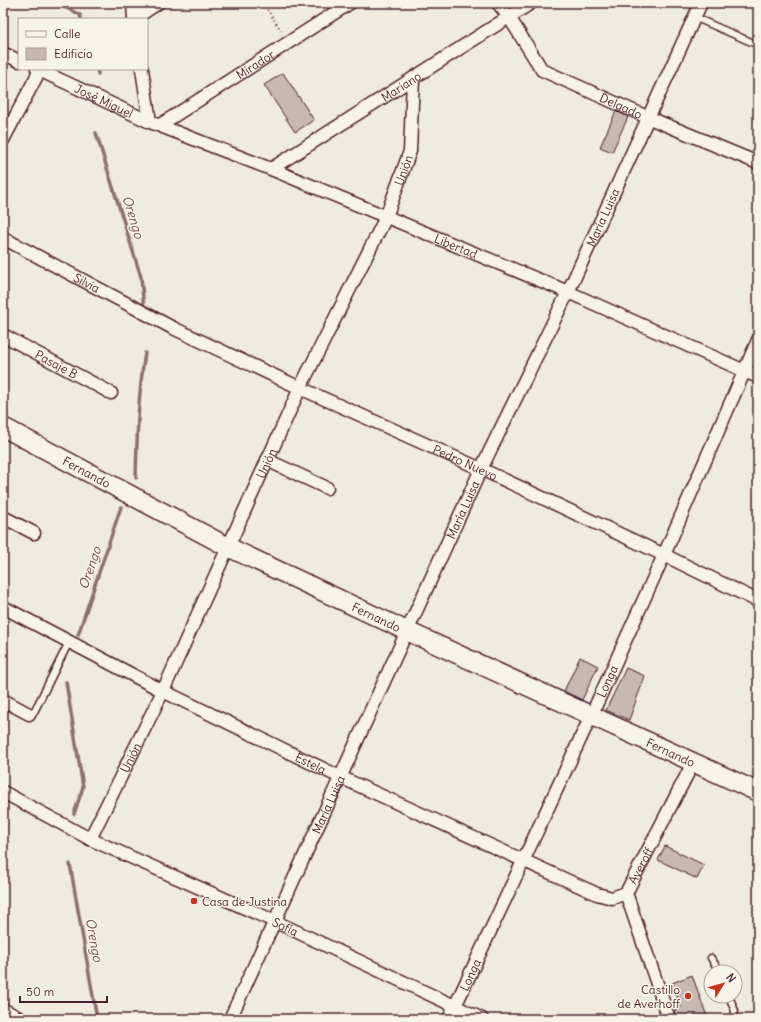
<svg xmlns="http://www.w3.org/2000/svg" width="761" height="1022" viewBox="0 0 761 1022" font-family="Delius,sans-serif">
  <rect width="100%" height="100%" fill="#f0ebe0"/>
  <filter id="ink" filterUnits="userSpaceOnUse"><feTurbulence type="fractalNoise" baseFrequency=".025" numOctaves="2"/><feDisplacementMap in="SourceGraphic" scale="8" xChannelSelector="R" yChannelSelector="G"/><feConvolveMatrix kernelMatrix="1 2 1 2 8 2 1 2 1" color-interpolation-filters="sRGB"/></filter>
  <g filter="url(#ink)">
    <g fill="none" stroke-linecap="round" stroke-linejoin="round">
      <!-- stream -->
      <g stroke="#8b6f72" stroke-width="3.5">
        <path d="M57,3L80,15L81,19"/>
        <path d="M97,69L98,74"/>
        <path d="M96,133L141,277L144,309"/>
        <path d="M136,478C137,436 138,395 145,353"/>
        <path d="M78,635L121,507"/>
        <path d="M66,682L83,787L74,814"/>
        <path d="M70,864L97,1019"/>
      </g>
    </g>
    <!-- building -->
    <g fill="#c6b8b3" stroke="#4a1f2b">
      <path d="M283,73L314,120L295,132L264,85Z"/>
      <path d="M616,111L628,117L612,152L600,147Z"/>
      <path d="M580,657L598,666L582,700L564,691Z"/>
      <path d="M626,668L645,676L629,720L606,710Z"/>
      <path d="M665,846L704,865L697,879L658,860Z"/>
      <path d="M692,975L708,1019H676L674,1011L681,1008L672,983Z"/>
    </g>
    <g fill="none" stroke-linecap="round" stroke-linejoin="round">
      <defs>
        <g id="lane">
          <path d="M694,17L758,45"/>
          <path d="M29,714L34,712L69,642"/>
          <path d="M711,958L720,972"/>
          <path d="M729,996L735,1011L733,1019"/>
          <path d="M3,1006L25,1018L30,1019"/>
        </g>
        <g id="street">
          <path d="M133,3L134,19"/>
          <path id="s1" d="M498,3L509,17L542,70L647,117L758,163"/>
          <path d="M134,19L158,3"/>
          <path d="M3,53L19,61"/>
          <path id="s2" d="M37,69L150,122L271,169L568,292L758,377"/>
          <path d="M142,69L150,122"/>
          <path id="s3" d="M160,125L350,3"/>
          <path d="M3,140L40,70"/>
          <path id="s4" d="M271,169L531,3"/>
          <path id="s5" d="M3,238L171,327L300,388L481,469L664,555L758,601"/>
          <path id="s6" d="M3,335L111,393"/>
          <path d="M267,460L327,488"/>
          <path d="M3,517L34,533"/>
          <path id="s7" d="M3,607L163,691L340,777L597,894L612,898L626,893"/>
          <path d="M3,700L29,714"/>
          <path id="s8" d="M3,792L90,839L274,921L482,1019"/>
          <path id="s9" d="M90,839L163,691L300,388L386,217L410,151L413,79"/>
          <path id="s10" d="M230,1019L481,469L568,292L701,3"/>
          <path id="s11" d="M449,1019L591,716L664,555L758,340"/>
          <path id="s12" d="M669,1019L626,893L693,763"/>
        </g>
        <g id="secondary">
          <path id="s13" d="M3,427L228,547L407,631L758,792"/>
        </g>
      </defs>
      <!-- lane casing -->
      <use href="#lane" stroke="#4a1f2b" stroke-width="9"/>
      <!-- street casing -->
      <use href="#street" stroke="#4a1f2b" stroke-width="15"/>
      <!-- secondary casing -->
      <use href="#secondary" stroke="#4a1f2b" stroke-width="21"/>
      <!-- path -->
      <path stroke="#4a1f2b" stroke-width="2" stroke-dasharray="1 3" stroke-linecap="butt" d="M263,3L282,32"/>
      <!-- lane -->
      <use href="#lane" stroke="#f7f3e8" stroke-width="6"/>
      <!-- street -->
      <use href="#street" stroke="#f7f3e8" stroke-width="12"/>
      <!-- secondary -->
      <use href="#secondary" stroke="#f7f3e8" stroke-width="18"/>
    </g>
  </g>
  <!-- markers -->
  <g fill="#c8321e" stroke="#f7f3e8" stroke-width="1.5">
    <circle cx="194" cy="901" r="4"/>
    <circle cx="688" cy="996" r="4"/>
  </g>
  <g text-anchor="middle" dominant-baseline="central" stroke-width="3" stroke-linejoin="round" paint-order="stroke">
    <!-- street labels -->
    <g font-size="12" fill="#4a1f2b" stroke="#f7f3e8">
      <text stroke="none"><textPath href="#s3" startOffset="113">Mirador</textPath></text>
      <text stroke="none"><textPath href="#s4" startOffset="154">Mariano</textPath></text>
      <text stroke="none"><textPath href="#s2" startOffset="74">José Miguel</textPath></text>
      <text stroke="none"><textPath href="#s1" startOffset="167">Delgado</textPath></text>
      <text stroke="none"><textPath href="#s9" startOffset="739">Unión</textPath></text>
      <text stroke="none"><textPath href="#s10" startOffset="884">María Luisa</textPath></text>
      <text stroke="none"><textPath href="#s2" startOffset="455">Libertad</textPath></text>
      <text stroke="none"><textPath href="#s5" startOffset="95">Silvia</textPath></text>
      <text stroke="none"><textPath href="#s6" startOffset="61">Pasaje B</textPath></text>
      <text stroke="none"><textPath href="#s5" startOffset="514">Pedro Nuevo</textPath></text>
      <text stroke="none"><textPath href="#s9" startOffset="415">Unión</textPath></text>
      <text stroke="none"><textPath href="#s13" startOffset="95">Fernando</textPath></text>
      <text stroke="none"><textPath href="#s10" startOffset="560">María Luisa</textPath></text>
      <text stroke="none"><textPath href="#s13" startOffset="419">Fernando</textPath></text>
      <text stroke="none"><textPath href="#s11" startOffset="373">Longa</textPath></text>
      <text stroke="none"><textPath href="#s13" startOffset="743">Fernando</textPath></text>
      <text stroke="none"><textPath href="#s9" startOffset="91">Unión</textPath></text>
      <text stroke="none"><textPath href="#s7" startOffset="345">Estela</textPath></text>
      <text stroke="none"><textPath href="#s10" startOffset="236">María Luisa</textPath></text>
      <text stroke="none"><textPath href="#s12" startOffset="164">Averoff</textPath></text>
      <text stroke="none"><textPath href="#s8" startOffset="313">Sofía</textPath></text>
      <text stroke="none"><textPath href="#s11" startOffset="49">Longa</textPath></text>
    </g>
    <!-- poi labels -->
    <g font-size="12" fill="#4a1f2b" stroke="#f7f3e8" text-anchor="start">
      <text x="202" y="901">Casa de Justina</text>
      <text x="680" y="989" text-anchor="end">Castillo<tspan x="680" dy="14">de Averhoff</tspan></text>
    </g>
    <!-- water labels -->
    <g font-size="13" font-style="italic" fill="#704e55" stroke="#f7f3e8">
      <text transform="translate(133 217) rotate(73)">Orengo</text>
      <text transform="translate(90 568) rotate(-71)">Orengo</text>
      <text transform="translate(94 940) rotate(80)">Orengo</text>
    </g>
  </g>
  <!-- margin -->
  <rect width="761" height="1022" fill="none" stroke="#f7f3e8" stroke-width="16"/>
  <rect x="8" y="8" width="745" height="1006" fill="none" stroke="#4a1f2b" stroke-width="1.5" filter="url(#ink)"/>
  <!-- legend -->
  <rect x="18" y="18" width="130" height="52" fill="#f7f3e8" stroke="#b29e9c"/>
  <rect x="26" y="31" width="20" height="6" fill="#f7f3e8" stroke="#b29e9c"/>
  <text x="54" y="38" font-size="12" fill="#4a1f2b">Calle</text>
  <rect x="26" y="48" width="20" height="12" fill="#c6b8b3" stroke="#b29e9c"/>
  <text x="54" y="58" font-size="12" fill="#4a1f2b">Edificio</text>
  <!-- north arrow -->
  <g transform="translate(723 984) rotate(53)"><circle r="19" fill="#f7f3e8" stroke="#b29e9c"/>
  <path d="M0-3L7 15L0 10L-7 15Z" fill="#c8321e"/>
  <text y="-6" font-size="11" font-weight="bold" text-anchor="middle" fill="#4a1f2b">N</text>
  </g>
  <!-- scale -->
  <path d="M20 996v6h87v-6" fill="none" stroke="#4a1f2b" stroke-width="2"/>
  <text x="26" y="996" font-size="12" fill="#4a1f2b" stroke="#f7f3e8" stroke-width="3" paint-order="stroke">50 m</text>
</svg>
